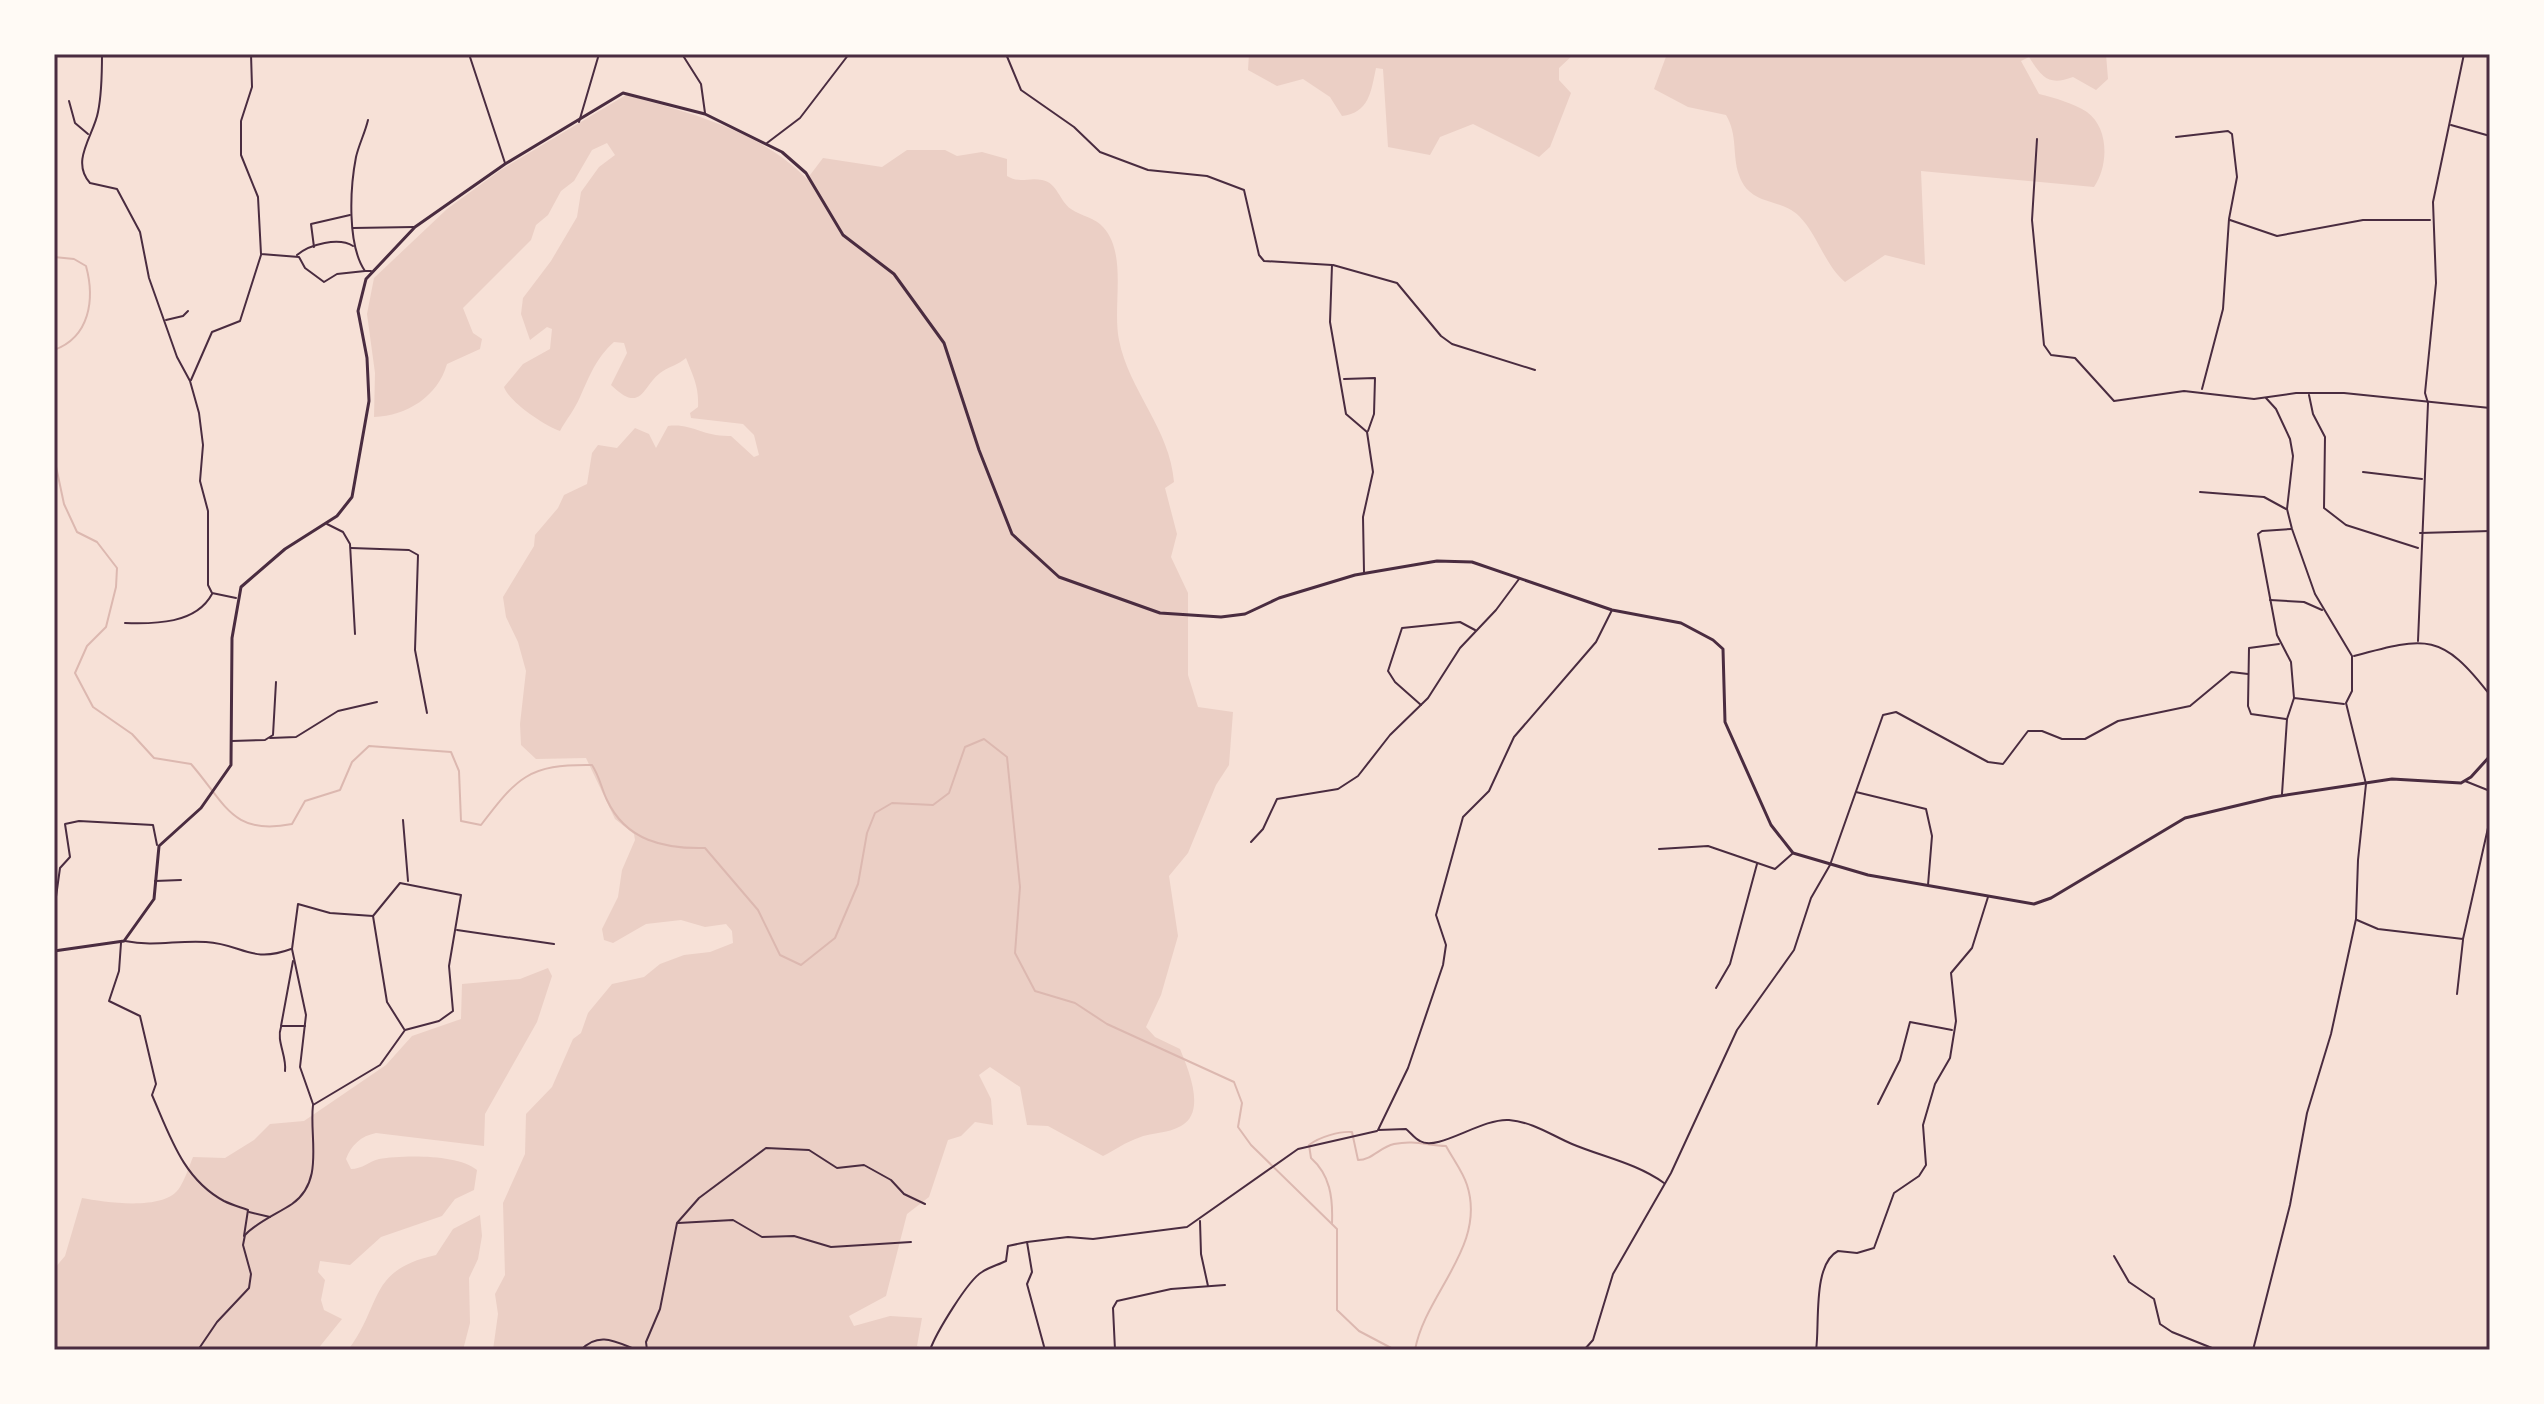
<svg xmlns="http://www.w3.org/2000/svg" width="2544" height="1404" viewBox="0 0 2544 1404" font-family="Jost,sans-serif">
  <rect width="100%" height="100%" fill="#f7e1d7"/>
  <!-- green -->
  <g fill="#ebcfc5">
    <path d="M1249,54H1574L1559,68V80L1571,93L1550,147L1539,157L1473,124L1440,137L1430,155L1388,147L1383,69L1376,68C1371,92 1369,113 1342,116L1330,97L1303,79L1277,86L1248,70Z"/>
    <path d="M1667,54H2106L2108,79L2096,90L2073,77C2049,86 2042,78 2029,57L2021,61L2039,94C2055,98 2073,103 2087,112C2110,129 2108,167 2094,187L1921,171L1925,265L1885,255L1845,282C1824,264 1818,235 1799,216C1780,197 1750,207 1739,175C1732,155 1738,135 1726,115L1688,107L1654,89Z"/>
    <path d="M626,95C688,112 761,131 807,179L823,158L882,167L907,150H945L957,156L982,152L1007,159V176C1020,184 1028,177 1042,180C1058,183 1059,201 1071,209C1081,216 1096,218 1103,227C1128,254 1112,306 1119,340C1129,391 1170,429 1174,482L1165,488L1177,534L1171,557L1188,593V675L1198,707L1233,712L1229,765L1216,785L1188,853L1169,876L1178,936L1161,995L1146,1027L1155,1037L1180,1049C1188,1069 1207,1112 1181,1126C1167,1134 1152,1132 1138,1138C1126,1142 1115,1150 1103,1156L1048,1126L1027,1125L1020,1087L990,1067L979,1075L991,1099L993,1125L975,1122L961,1136L948,1140L929,1197L907,1214L886,1296L849,1316L854,1326L890,1316L922,1318L917,1346L930,1350H493L498,1314L495,1294L505,1275L503,1203L525,1154L526,1114L552,1087L573,1039L581,1033L588,1013L612,984L644,977L660,964L684,955L710,952L733,943L732,931L726,924L705,927L681,920L646,924L613,943L604,940L602,929L618,897L622,870L635,840L634,834L615,819L586,758L536,759L521,745L520,724L526,671L518,642L506,617L503,597L534,546L535,535L558,508L564,495L587,484L592,453L598,445L617,448L635,428L649,434L656,448L668,426C693,423 702,437 731,436L754,457L759,455L754,435L743,424L691,418L690,413L698,407C699,386 693,376 686,358C678,365 671,366 663,371C642,384 643,416 611,385L627,353L624,343L614,342C596,358 590,375 580,397C575,409 566,420 560,431C545,426 509,402 504,387L523,364L550,349L552,329L547,327L530,340L521,314L523,298L551,261L577,217L581,192L599,167L615,155L607,143L592,150L574,181L561,191L548,215L536,225L531,240L463,308L473,333L482,339L480,349L447,364C438,396 407,416 374,417L375,373L367,314L374,278L447,209L502,169Z"/>
    <path d="M548,968L552,976L537,1022L485,1114L484,1146L376,1133C361,1136 351,1145 346,1159L351,1169C362,1169 368,1162 379,1159C403,1155 458,1154 477,1170L474,1190L455,1199L442,1216L381,1237L350,1265L320,1261L318,1272L325,1280L321,1300L324,1310L342,1319L317,1350H54V1269L65,1256L82,1198C104,1202 166,1212 180,1187C185,1179 189,1167 193,1157L225,1158L254,1140L270,1124L304,1121L386,1065L412,1036L461,1019L462,984L520,979Z"/>
    <path d="M480,1215L482,1236L478,1259L469,1278L470,1323L463,1350H348C383,1304 367,1270 436,1255L453,1229Z"/>
  </g>
  <g fill="none" stroke-linecap="round" stroke-linejoin="round">
    <!-- stream -->
    <g stroke="#dcb8b0" stroke-width="2">
      <path d="M54,60L57,54"/>
      <path d="M54,257L74,259L86,266C95,299 90,337 54,350"/>
      <path d="M54,457L64,504L77,532L97,542L117,568L116,587L106,627L87,646L75,673L93,707L132,734L154,758L191,764C226,804 232,836 292,824L305,801L340,790L352,762L369,746L451,752L459,771L461,821L481,825C517,778 528,764 592,765C600,777 601,788 607,800C626,841 665,849 705,848L758,910L780,955L801,965L835,938L858,884L867,833L875,813L892,803L933,805L949,793L965,747L984,739L1007,757L1020,887L1015,953L1035,991L1075,1003L1107,1024L1234,1082L1242,1103L1238,1127L1251,1145L1337,1229V1310L1359,1331L1395,1350"/>
      <path d="M1332,1223C1333,1197 1330,1175 1311,1158L1309,1145C1319,1137 1340,1131 1352,1132L1358,1160C1372,1160 1380,1147 1394,1144C1414,1140 1426,1145 1446,1146C1453,1159 1463,1172 1467,1185C1487,1246 1425,1294 1415,1350"/>
    </g>
    <!-- minor -->
    <g stroke="#4a2c40" stroke-width="2">
      <path d="M102,54C102,73 102,93 98,112C94,135 70,161 90,183L117,189L140,232L149,278L177,357L190,381L199,413L203,445L200,481L208,511V585L212,593L236,598"/>
      <path d="M251,54L252,87L241,121V155L258,197L261,254L299,257L305,268L324,282L337,274L365,271"/>
      <path d="M469,54L505,163"/>
      <path d="M682,54L701,84L705,113"/>
      <path d="M1006,54L1021,90L1074,127L1100,152L1148,170L1207,176L1244,190L1259,255L1264,261L1332,265L1330,322L1346,414L1367,432L1373,472L1363,517L1364,572"/>
      <path d="M69,101L75,123L88,134"/>
      <path d="M368,120C365,133 359,144 356,157C350,188 347,245 365,271H371"/>
      <path d="M579,122L599,54"/>
      <path d="M2451,125L2490,136"/>
      <path d="M2176,137L2228,131L2232,134L2237,177L2229,219L2223,309L2202,389"/>
      <path d="M2037,139L2032,220L2044,345L2051,355L2075,358L2114,401L2184,391L2254,399L2296,393H2344L2490,408"/>
      <path d="M767,143L800,118L849,54"/>
      <path d="M2230,220L2277,236L2363,220H2430"/>
      <path d="M353,228L414,227"/>
      <path d="M314,247L311,224L350,215"/>
      <path d="M297,255C310,244 339,237 353,246"/>
      <path d="M1333,265L1397,283L1441,336L1452,344L1535,370"/>
      <path d="M166,320L183,316L188,311"/>
      <path d="M1344,379L1375,378L1374,414L1368,431"/>
      <path d="M191,380L212,332L240,321L261,255"/>
      <path d="M2309,395L2313,414L2325,437L2324,508L2346,525L2418,548"/>
      <path d="M2363,472L2422,479"/>
      <path d="M2200,492L2264,497L2286,509"/>
      <path d="M327,524L343,532L350,544L355,634"/>
      <path d="M2291,529L2262,531L2258,534L2277,635L2291,662L2294,698"/>
      <path d="M2420,533L2490,531"/>
      <path d="M351,548L409,550L418,555L415,650L427,713"/>
      <path d="M2270,600L2304,602L2322,610"/>
      <path d="M1612,610L1596,642L1514,737L1489,791L1463,817L1436,915L1446,945L1443,965L1408,1068L1378,1130L1406,1129C1411,1133 1415,1139 1420,1141C1438,1152 1481,1118 1509,1120C1533,1122 1551,1135 1572,1144C1603,1157 1636,1163 1664,1183"/>
      <path d="M125,623C155,624 196,624 212,594"/>
      <path d="M2418,641L2428,403L2425,393L2436,283L2433,202L2464,54"/>
      <path d="M2279,644L2249,648L2248,706L2251,714L2286,719"/>
      <path d="M2354,656C2427,636 2442,633 2490,695"/>
      <path d="M1421,705L1395,682L1388,671L1402,628L1460,622L1475,630"/>
      <path d="M270,738L296,737L338,711L377,702"/>
      <path d="M232,741L265,740L273,735L276,682"/>
      <path d="M2465,781L2490,791"/>
      <path d="M1856,792L1926,809L1932,836L1928,885"/>
      <path d="M2282,794L2287,719L2294,698L2344,704"/>
      <path d="M403,820L408,881"/>
      <path d="M1251,842L1263,829L1277,799L1338,789L1358,776L1390,735L1428,698L1460,648L1496,610L1519,579"/>
      <path d="M1659,849L1708,846L1775,869L1792,854"/>
      <path d="M155,881L181,880"/>
      <path d="M54,911L60,868L70,857L65,824L79,821L153,825L157,845"/>
      <path d="M2357,920L2378,929L2463,939L2490,819"/>
      <path d="M457,930L554,944"/>
      <path d="M125,941C155,947 176,940 206,942C242,944 251,964 291,949"/>
      <path d="M121,943L119,971L109,1001L140,1016L156,1084L152,1095C170,1136 183,1179 224,1201C232,1205 240,1207 248,1210L244,1236"/>
      <path d="M293,961L281,1026H305"/>
      <path d="M1716,988L1730,964L1757,864"/>
      <path d="M2457,994L2463,940"/>
      <path d="M281,1027C276,1041 287,1056 285,1071"/>
      <path d="M313,1104L300,1067L306,1015L292,949L298,904L330,913L373,916L387,1002L404,1029"/>
      <path d="M1878,1104L1900,1060L1910,1022L1952,1030"/>
      <path d="M249,1212L270,1217"/>
      <path d="M1200,1221L1201,1254L1208,1286"/>
      <path d="M678,1223L733,1220L762,1237L794,1236L831,1247L911,1242"/>
      <path d="M1027,1242L1068,1237L1093,1239L1187,1227L1298,1149L1377,1131"/>
      <path d="M2114,1256L2129,1282L2154,1299L2160,1324L2172,1332L2217,1350"/>
      <path d="M198,1350L217,1322L249,1288L251,1274L243,1245L245,1235C257,1222 277,1214 292,1204C325,1181 309,1138 313,1105L380,1065L405,1030L439,1021L453,1011L449,966L461,895L400,883L373,916"/>
      <path d="M581,1350C599,1331 616,1342 637,1350"/>
      <path d="M647,1350L646,1342L660,1309L677,1223L699,1198L766,1148L809,1150L837,1168L864,1165L891,1180L904,1194L925,1204"/>
      <path d="M930,1350C936,1333 968,1280 982,1272C989,1267 998,1265 1006,1261L1008,1246L1027,1242L1032,1272L1027,1284L1045,1350"/>
      <path d="M1115,1350L1113,1308L1117,1301L1171,1289L1225,1285"/>
      <path d="M1584,1350L1593,1340L1613,1274L1671,1173L1737,1030L1794,950L1811,898L1830,865L1883,715L1896,712L1988,762L2003,764L2028,731H2042L2062,739H2085L2118,721L2190,706L2231,672L2248,674"/>
      <path d="M1816,1350C1820,1326 1812,1264 1838,1251L1857,1253L1874,1248L1894,1193L1919,1176L1926,1165L1923,1125L1935,1084L1950,1058L1956,1021L1951,973L1972,948L1988,897"/>
      <path d="M2253,1350L2290,1205L2307,1113L2331,1034L2356,919L2358,860L2366,784L2346,703L2352,691V656L2315,594L2292,529L2287,509L2293,456L2290,439L2276,409L2266,398"/>
    </g>
    <!-- tertiary -->
    <path stroke="#4a2c40" stroke-width="3" d="M54,951L124,941L154,899L159,846L201,808L231,765L232,638L241,587L285,549L337,516L352,497L369,401L367,358L358,311L366,279L415,227L505,164L623,93L705,114L782,152L806,173L843,235L894,274L944,343L979,450L1012,534L1059,577L1160,613L1221,617L1245,614L1279,598L1355,575L1437,561L1472,562L1612,610L1681,623L1713,640L1723,649L1725,722L1771,825L1793,853L1868,875L2034,904L2051,898L2185,818L2273,797L2392,779L2461,783L2471,777L2490,756"/>
  </g>
  <!-- border -->
  <rect width="2544" height="1404" fill="none" stroke="#fffaf5" stroke-width="112"/>
  <rect x="56" y="56" width="2432" height="1292" fill="none" stroke="#4a2c40" stroke-width="3"/>
</svg>
